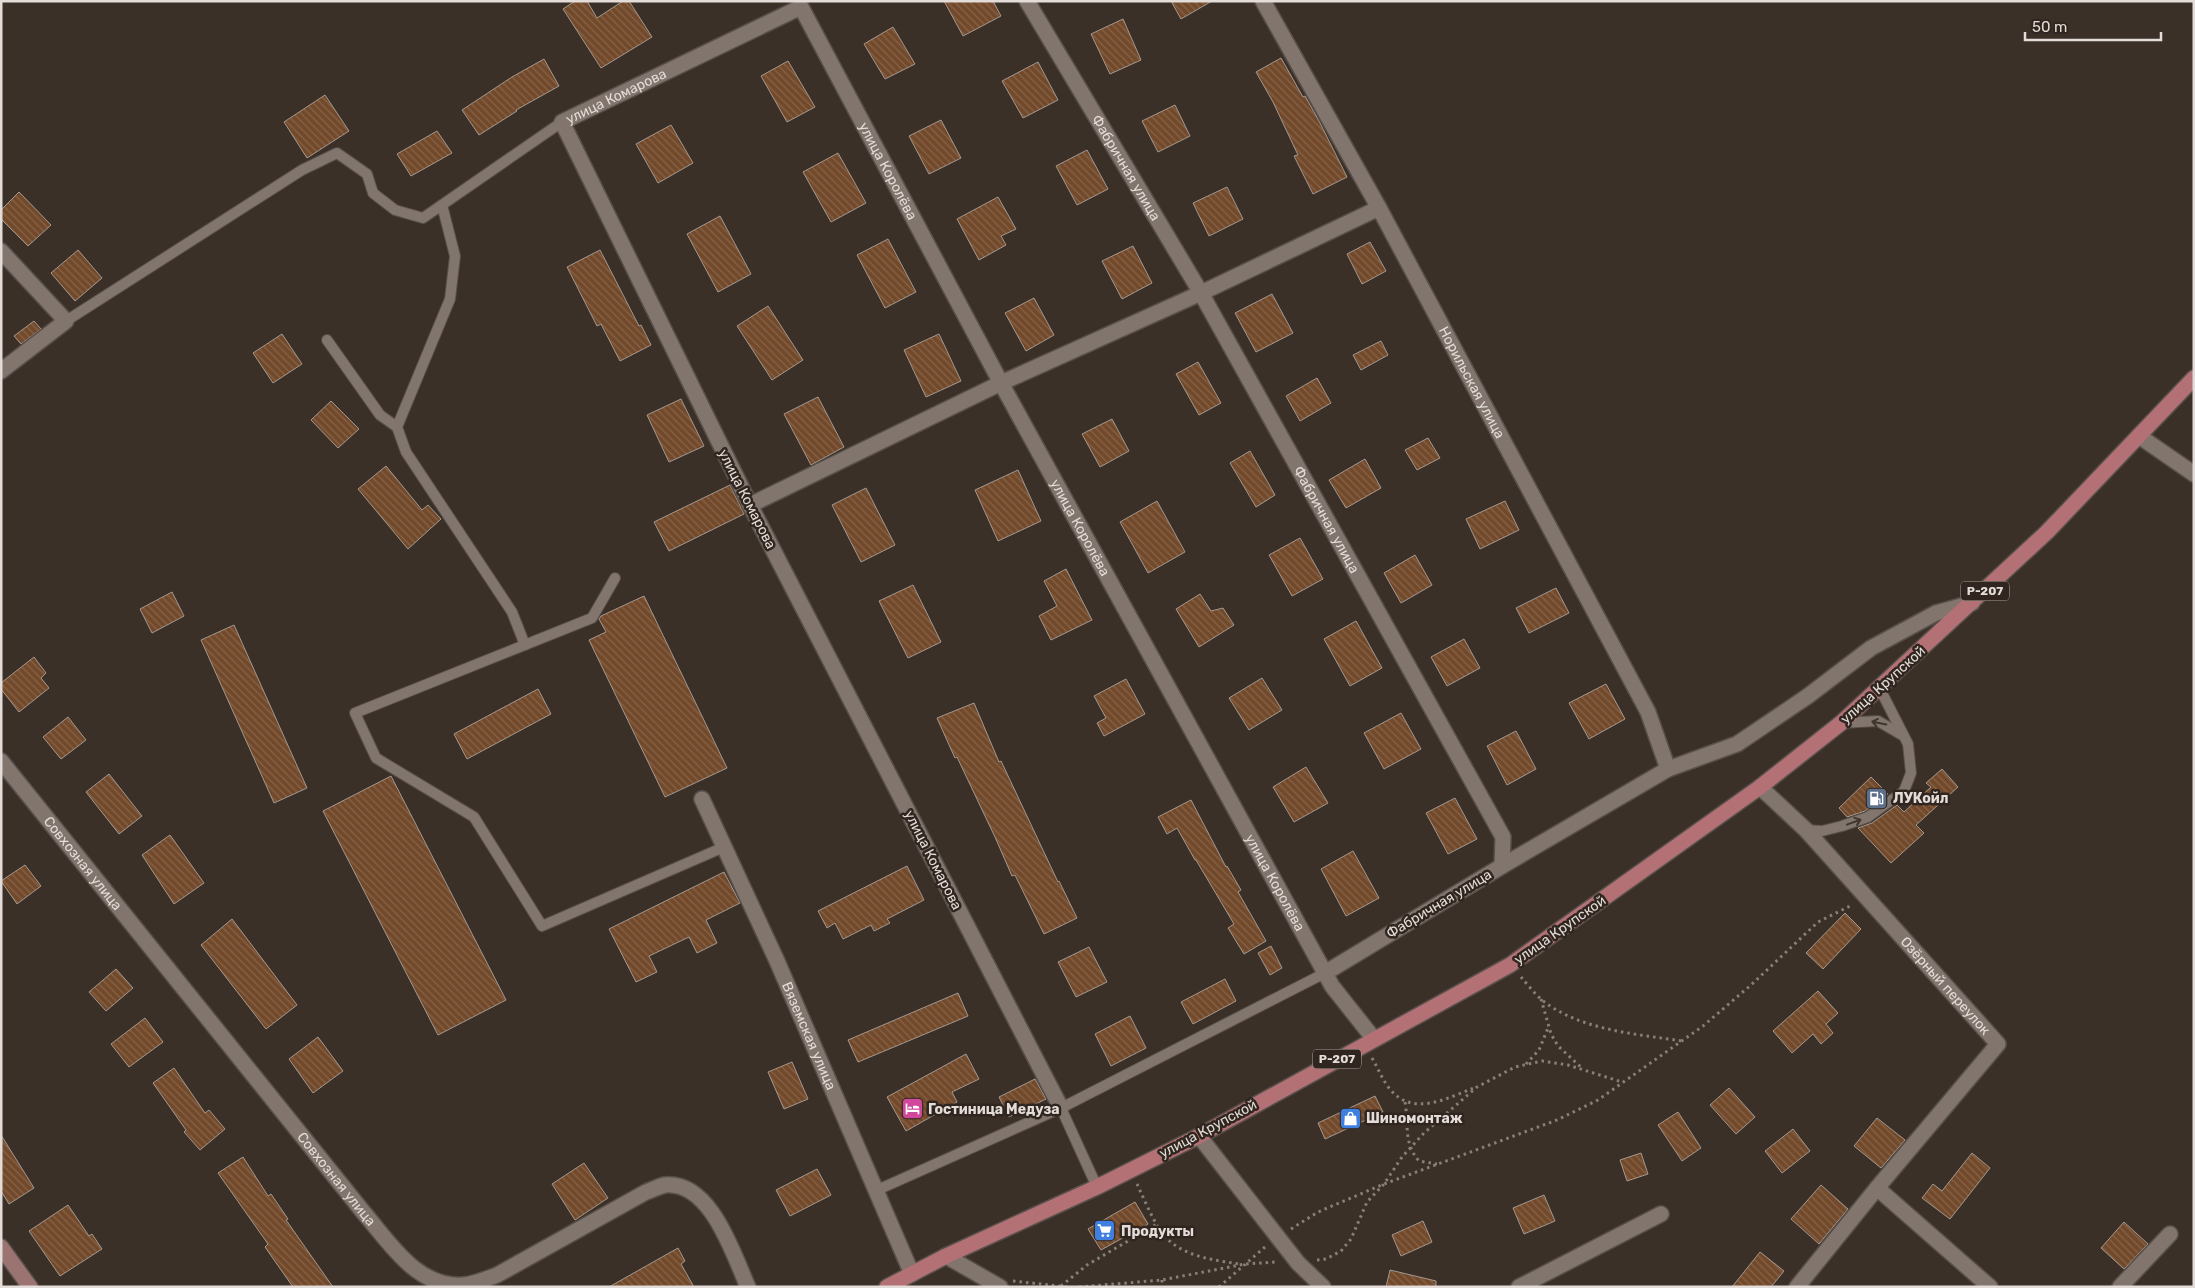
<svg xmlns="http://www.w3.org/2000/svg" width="2195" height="1288" viewBox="0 0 2195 1288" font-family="Rubik,sans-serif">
  <defs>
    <pattern id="building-back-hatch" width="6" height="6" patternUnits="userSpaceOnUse" patternTransform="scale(1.25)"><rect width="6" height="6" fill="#72492a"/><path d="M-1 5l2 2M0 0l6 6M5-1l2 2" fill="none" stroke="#866348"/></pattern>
  </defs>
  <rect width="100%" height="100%" fill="#3a3028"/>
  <!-- building -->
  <g fill="url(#building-back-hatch)" stroke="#a5988f">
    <path d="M575,1H587L597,18L623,1H629L652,37L601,68L563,9Z"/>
    <path d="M944,1H993L1001,16L963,36Z"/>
    <path d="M1171,1H1212L1181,19Z"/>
    <path d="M1123,19L1141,60L1110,74L1091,34Z"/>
    <path d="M893,27L915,64L885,79L864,44Z"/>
    <path d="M1281,58L1303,97L1305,96L1319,121L1347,177L1313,194L1294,156L1298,155L1273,102L1256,72Z"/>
    <path d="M544,59L559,86L516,110L517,111L479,135L462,110L512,77Z"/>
    <path d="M788,61L815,107L787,122L761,76Z"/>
    <path d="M1038,62L1058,100L1023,118L1002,81Z"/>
    <path d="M325,95L349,131L307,158L284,122Z"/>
    <path d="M1175,105L1190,136L1158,152L1142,121Z"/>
    <path d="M941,120L961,158L929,174L909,136Z"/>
    <path d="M671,125L693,163L658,183L636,144Z"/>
    <path d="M437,131L452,153L411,176L397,154Z"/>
    <path d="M1087,150L1108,189L1077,205L1056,166Z"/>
    <path d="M838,153L866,203L831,222L803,172Z"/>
    <path d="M1227,187L1243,219L1209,236L1193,203Z"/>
    <path d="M19,192L51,225L28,246L1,219V210Z"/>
    <path d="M998,197L1016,229L1001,236L1006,245L979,260L957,219Z"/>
    <path d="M720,216L751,274L718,292L687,234Z"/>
    <path d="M888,239L916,292L885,308L857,255Z"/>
    <path d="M1370,242L1386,271L1362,284L1347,254Z"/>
    <path d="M1133,246L1152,283L1122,299L1102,261Z"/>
    <path d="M78,250L102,278L75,301L51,273Z"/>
    <path d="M600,250L639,326L641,325L651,345L620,361L601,324L597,326L567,267Z"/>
    <path d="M1272,294L1293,333L1256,352L1235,313Z"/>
    <path d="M1034,298L1054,335L1026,351L1005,313Z"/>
    <path d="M768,306L803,360L772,380L737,326Z"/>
    <path d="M34,321L41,329L21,344L14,336Z"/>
    <path d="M282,334L302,364L273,383L253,353Z"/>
    <path d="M939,334L961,381L926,397L904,350Z"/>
    <path d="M1381,341L1388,355L1361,370L1353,355Z"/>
    <path d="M1198,362L1221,403L1199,415L1176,374Z"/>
    <path d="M1317,378L1331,403L1300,421L1286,396Z"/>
    <path d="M818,397L844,447L811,465L784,414Z"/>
    <path d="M681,399L704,446L669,462L647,415Z"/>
    <path d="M331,401L359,429L338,448L311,420Z"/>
    <path d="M1112,419L1129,451L1100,467L1082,434Z"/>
    <path d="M1428,438L1440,458L1417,470L1405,450Z"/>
    <path d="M1250,451L1275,495L1256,507L1230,463Z"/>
    <path d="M1365,459L1381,488L1346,508L1329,480Z"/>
    <path d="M386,466L422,510L428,505L441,519L408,549L358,489Z"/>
    <path d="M1018,470L1041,521L998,541L975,490Z"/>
    <path d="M730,485L744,514L669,551L654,522Z"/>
    <path d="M866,488L895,545L861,562L832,505Z"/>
    <path d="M1157,501L1185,552L1148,573L1120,522Z"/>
    <path d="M1505,501L1519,530L1480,549L1466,519Z"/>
    <path d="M1300,538L1323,579L1292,596L1269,555Z"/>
    <path d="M1415,555L1432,585L1401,603L1384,573Z"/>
    <path d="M1066,569L1092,620L1051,640L1039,616L1057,606L1044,581Z"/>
    <path d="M913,585L941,642L908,658L879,601Z"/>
    <path d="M1556,588L1569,613L1529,633L1516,608Z"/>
    <path d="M172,592L184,616L152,633L140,609Z"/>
    <path d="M1200,594L1211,611L1223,608L1234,625L1199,647L1176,609Z"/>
    <path d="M644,596L727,768L665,797L589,640L606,632L599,619L601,616Z"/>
    <path d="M1356,621L1382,668L1350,686L1324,639Z"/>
    <path d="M234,625L307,788L274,803L201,640Z"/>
    <path d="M1464,639L1480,668L1447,686L1431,657Z"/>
    <path d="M34,657L46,673L41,678L49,688L19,712L1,689V683Z"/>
    <path d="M1262,678L1282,710L1249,730L1229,698Z"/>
    <path d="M1126,679L1145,714L1104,736L1097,723L1106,718L1094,696Z"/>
    <path d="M1606,684L1625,719L1589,739L1569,703Z"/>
    <path d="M538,689L551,714L467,759L454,734Z"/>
    <path d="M974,703L999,762L1001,761L1058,882L1059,881L1077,918L1044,934L1015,875L1012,876L995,837L957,757L955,758L937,718Z"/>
    <path d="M1401,713L1421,749L1384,769L1364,733Z"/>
    <path d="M68,717L86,740L61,759L43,737Z"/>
    <path d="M1516,731L1536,769L1507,785L1487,746Z"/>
    <path d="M1306,767L1328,803L1294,822L1273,787Z"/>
    <path d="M1942,769L1958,787L1916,825L1924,833L1891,863L1858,828L1872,823L1897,805L1904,812L1931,787L1926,783Z"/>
    <path d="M109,774L142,816L119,834L86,792Z"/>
    <path d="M391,776L506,1000L438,1035L323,811Z"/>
    <path d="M1871,777L1888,794L1865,811L1847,817L1839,808Z"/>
    <path d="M1455,798L1477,839L1448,854L1426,813Z"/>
    <path d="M1191,800L1226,867L1227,866L1241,890L1238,892L1266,941L1244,954L1228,928L1234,924L1196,860H1195L1177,828L1167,834L1158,817Z"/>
    <path d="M170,835L204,883L174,904L142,855Z"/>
    <path d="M1353,851L1379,898L1346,916L1321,869Z"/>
    <path d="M25,865L41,886L17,904L1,881Z"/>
    <path d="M907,866L924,900L887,919L890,923L874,931L871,925L843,939L835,923L827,928L818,911Z"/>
    <path d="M724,872L740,903L706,920L717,943L697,953L689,937L649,956L657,972L636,982L609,929Z"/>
    <path d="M1845,913L1861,929L1823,969L1806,953Z"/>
    <path d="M232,919L297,1005L266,1029L201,945Z"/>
    <path d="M1271,946L1282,968L1270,975L1258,953Z"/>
    <path d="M1089,947L1107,982L1076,997L1058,962Z"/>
    <path d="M116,969L133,988L106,1011L89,992Z"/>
    <path d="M1225,979L1236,1001L1193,1024L1181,1002Z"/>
    <path d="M1818,991L1838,1013L1826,1024L1833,1033L1821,1044L1813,1034L1792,1053L1773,1031Z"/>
    <path d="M958,993L968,1016L858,1062L848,1040Z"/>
    <path d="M1130,1016L1146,1048L1111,1066L1095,1034Z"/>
    <path d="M145,1018L163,1042L129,1067L111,1044Z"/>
    <path d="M318,1037L343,1071L313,1093L289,1059Z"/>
    <path d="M966,1054L979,1079L952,1092L957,1102L906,1131L887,1097Z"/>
    <path d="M792,1062L808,1099L784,1109L768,1072Z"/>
    <path d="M174,1068L205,1113L209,1110L225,1129L200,1150L184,1132L186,1130L153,1083Z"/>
    <path d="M1035,1079L1046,1099L1009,1117L999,1097Z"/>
    <path d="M1729,1088L1755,1117L1736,1134L1710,1105Z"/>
    <path d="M1375,1096L1383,1112L1325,1139L1318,1123Z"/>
    <path d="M1678,1112L1701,1148L1682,1161L1658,1125Z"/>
    <path d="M1877,1118L1905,1140L1881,1168L1854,1146Z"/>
    <path d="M1793,1129L1810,1151L1782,1173L1765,1151Z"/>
    <path d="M1,1135L34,1188L9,1204L1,1191Z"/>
    <path d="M1641,1153L1648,1174L1627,1181L1620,1160Z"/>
    <path d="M1972,1153L1990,1168L1950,1219L1922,1198L1933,1184L1942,1191Z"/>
    <path d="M243,1157L268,1196L271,1194L288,1219L286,1220L333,1287H293L265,1247L268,1244L218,1173Z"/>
    <path d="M584,1163L608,1198L575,1220L552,1184Z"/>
    <path d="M817,1169L831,1195L790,1216L776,1190Z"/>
    <path d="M1821,1185L1848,1209L1819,1244L1791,1219Z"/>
    <path d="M1544,1195L1555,1221L1524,1234L1513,1208Z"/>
    <path d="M1135,1202L1148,1224L1101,1250L1088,1229Z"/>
    <path d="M68,1205L89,1236L92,1234L102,1249L60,1276L29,1231Z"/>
    <path d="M1423,1221L1432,1242L1401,1256L1392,1235Z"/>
    <path d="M2124,1222L2148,1244L2124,1269L2101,1248Z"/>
    <path d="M678,1248L685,1261L681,1264L694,1287H609Z"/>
    <path d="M1760,1252L1784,1271L1771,1287H1732Z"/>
    <path d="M1390,1270L1436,1281V1287H1386Z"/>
  </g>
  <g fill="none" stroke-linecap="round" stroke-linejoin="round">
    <defs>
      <g id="lane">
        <path d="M442,205L455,256L450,299L397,427L406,452L512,612L525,645"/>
        <path d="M66,321L302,170L337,153L367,174L373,193L395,210L423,218L562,122"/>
        <path d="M327,340L380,415L397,427"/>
        <path d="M615,578L592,618L355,713L376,758L474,817L542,926L724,847"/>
        <path d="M1841,723L1878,721L1902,735"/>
        <path d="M1806,830L1822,831L1842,826L1868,817L1904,791L1911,773L1908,744L1880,689"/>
        <path d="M1061,1108L1097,1187"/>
        <path d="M875,1191L1061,1108L1325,973"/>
      </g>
      <g id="street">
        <path id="s1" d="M1027,1L1201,293L1503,837L1502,866L1325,973"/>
        <path id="s2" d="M1263,1L1379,208L1648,712L1668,769"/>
        <path d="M1,251L66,321L1,371"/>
        <path d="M2139,436L2194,474"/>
        <path d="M750,505L1001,383L1201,293L1379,208"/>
        <path id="s3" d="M1,761L364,1213C390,1243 417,1288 463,1285C475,1284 486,1279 497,1275L646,1192C652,1190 659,1186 665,1185C711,1181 733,1254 748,1287"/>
        <path id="s4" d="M1760,787L1806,830L1998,1044L1877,1188L1797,1287"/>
        <path id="s5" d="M702,799L777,961L912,1274"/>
        <path d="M1502,866L1668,769L1737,744L1808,696L1871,648L1936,613L1972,603"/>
        <path id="s6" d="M1061,1108L750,505L562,122L801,7L1001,383L1325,973L1332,986L1374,1039"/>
        <path d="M1199,1136L1298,1263L1323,1287"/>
        <path d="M1877,1188L1990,1287"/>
        <path d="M946,1256L1000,1287"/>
        <path d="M1519,1287L1661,1214"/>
        <path d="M2120,1287L2170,1234"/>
      </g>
      <path id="secondary" d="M1,1247L30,1287"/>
      <path id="primary" d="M887,1287L946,1256L1097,1187L1199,1136L1510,965L1760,787L1841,723L2047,532L2194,378"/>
    </defs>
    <!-- lane casing -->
    <use href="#lane" stroke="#574f49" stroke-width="12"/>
    <!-- street casing -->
    <use href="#street" stroke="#574f49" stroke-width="18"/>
    <!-- secondary casing -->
    <use href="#secondary" stroke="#574f49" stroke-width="18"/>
    <!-- primary casing -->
    <use href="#primary" stroke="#574f49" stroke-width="18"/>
    <!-- path -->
    <g stroke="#887f79" stroke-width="3" stroke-dasharray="2.5 4" stroke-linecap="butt">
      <path d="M1521,977C1527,984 1534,993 1542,1000C1579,1030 1636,1034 1682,1041"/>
      <path d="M1541,999L1551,1034L1558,1046L1583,1069"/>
      <path d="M1372,1058C1378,1068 1382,1079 1389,1088C1412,1118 1447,1098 1474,1088"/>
      <path d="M1526,1064L1539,1050L1548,1028"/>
      <path d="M1405,1102C1409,1124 1403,1143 1419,1161L1437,1164"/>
      <path d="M1137,1184C1144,1199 1151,1216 1160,1230C1177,1256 1212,1260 1240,1264"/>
      <path d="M1291,1229L1318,1212L1384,1184L1557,1120L1598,1100L1703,1026L1751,985L1818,922L1852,905"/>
      <path d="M1317,1260L1326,1259L1341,1251L1351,1239L1367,1202L1384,1184L1402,1157L1424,1133L1477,1087L1515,1067L1542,1061L1568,1065L1622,1082"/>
      <path d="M1162,1280V1287"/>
      <path d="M1013,1281L1068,1287"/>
      <path d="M1061,1286L1087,1265L1157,1224"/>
      <path d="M1079,1287L1162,1280L1245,1264L1276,1262"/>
      <path d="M1219,1287L1265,1247"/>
    </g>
    <!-- lane -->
    <use href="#lane" stroke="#82756d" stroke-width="10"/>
    <!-- street -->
    <use href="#street" stroke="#82756d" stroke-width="15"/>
    <!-- secondary -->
    <use href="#secondary" stroke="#9b7371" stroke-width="15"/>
    <!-- primary -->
    <use href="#primary" stroke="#b37175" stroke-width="15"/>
  </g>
  <!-- one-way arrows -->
  <defs><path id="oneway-shaft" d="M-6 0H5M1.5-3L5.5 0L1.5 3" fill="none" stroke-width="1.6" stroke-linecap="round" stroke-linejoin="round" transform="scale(1.25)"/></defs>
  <g stroke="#40362f">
    <use href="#oneway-shaft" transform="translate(1879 723) rotate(-168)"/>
    <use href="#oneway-shaft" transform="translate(1854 822) rotate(-20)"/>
  </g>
  <!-- icons -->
  <defs>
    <symbol id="fuel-square" viewBox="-11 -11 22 22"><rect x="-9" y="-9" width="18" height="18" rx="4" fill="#5c6f8a" stroke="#30261f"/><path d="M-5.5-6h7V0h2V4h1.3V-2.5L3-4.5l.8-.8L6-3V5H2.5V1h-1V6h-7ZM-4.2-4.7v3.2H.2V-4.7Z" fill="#fff"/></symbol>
    <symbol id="hotel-square" viewBox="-11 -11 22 22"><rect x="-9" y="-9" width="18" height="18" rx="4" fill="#d1479c" stroke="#30261f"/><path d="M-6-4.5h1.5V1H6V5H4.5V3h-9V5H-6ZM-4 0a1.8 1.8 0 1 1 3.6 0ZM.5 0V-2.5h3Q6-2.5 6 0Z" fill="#fff"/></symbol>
    <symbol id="shop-square" viewBox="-11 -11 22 22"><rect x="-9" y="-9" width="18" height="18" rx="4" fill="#3f7fe0" stroke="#30261f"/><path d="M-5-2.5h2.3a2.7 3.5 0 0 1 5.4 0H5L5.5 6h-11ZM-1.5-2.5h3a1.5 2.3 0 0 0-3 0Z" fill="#fff"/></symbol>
    <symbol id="supermarket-square" viewBox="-11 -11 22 22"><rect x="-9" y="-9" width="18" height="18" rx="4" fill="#3f7fe0" stroke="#30261f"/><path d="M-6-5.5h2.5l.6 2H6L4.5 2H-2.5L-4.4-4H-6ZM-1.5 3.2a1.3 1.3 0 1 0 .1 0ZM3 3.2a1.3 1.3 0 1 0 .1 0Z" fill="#fff"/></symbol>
  </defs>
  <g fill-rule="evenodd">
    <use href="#fuel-square" x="1864" y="786" width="25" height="25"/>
    <use href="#hotel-square" x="900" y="1096" width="25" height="25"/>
    <use href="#shop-square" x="1338" y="1106" width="25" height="25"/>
    <use href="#supermarket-square" x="1092" y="1218" width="25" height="25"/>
  </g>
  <g text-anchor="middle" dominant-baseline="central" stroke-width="5" stroke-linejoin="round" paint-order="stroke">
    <!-- shield labels -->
    <g fill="#30261f" stroke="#ada5a0" stroke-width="1">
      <rect x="1961" y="581.5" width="48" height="19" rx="4"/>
      <rect x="1313" y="1049.5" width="48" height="19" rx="4"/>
    </g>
    <g font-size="12" font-weight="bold" fill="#e3dcd8">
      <text x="1985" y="591">Р-207</text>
      <text x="1337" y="1059">Р-207</text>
    </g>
    <!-- street labels -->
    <g font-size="14" fill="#e3dcd8" stroke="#30261f">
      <text stroke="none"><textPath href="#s6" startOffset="1165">улица Комарова</textPath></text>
      <text stroke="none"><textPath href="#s1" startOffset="194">Фабричная улица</textPath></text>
      <text stroke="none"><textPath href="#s6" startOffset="1556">улица Королёва</textPath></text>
      <text stroke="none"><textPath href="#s2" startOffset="435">Норильская улица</textPath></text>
      <text transform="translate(747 499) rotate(63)">улица Комарова</text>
      <text stroke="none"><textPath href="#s1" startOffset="599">Фабричная улица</textPath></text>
      <text stroke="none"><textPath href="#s6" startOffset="1961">улица Королёва</textPath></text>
      <text transform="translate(1883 685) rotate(-42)">улица Крупской</text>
      <text transform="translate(933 860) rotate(63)">улица Комарова</text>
      <text stroke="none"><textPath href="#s3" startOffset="131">Совхозная улица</textPath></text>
      <text stroke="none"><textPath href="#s6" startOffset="2366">улица Королёва</textPath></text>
      <text transform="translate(1439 904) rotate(-31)">Фабричная улица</text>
      <text transform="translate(1560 930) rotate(-35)">улица Крупской</text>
      <text stroke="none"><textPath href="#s4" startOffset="272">Озёрный переулок</textPath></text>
      <text stroke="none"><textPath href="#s5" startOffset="260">Вяземская улица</textPath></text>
      <text transform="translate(1208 1129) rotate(-28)">улица Крупской</text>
      <text stroke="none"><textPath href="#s3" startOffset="536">Совхозная улица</textPath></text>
    </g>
    <!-- poi labels -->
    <g font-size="14" font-weight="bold" fill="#e3dcd8" stroke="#30261f" text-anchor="start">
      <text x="1893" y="798">ЛУКойл</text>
      <text x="928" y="1109">Гостиница Медуза</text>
      <text x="1366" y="1118">Шиномонтаж</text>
      <text x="1121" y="1231">Продукты</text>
    </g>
  </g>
  <!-- border -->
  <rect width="2195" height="1288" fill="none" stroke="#e3dcd8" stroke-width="5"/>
  <!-- scale -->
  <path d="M2025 32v8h136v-8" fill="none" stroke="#e3dcd8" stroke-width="2.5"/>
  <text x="2032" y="32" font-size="15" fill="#e3dcd8" stroke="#30261f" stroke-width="4" paint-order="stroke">50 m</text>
</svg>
